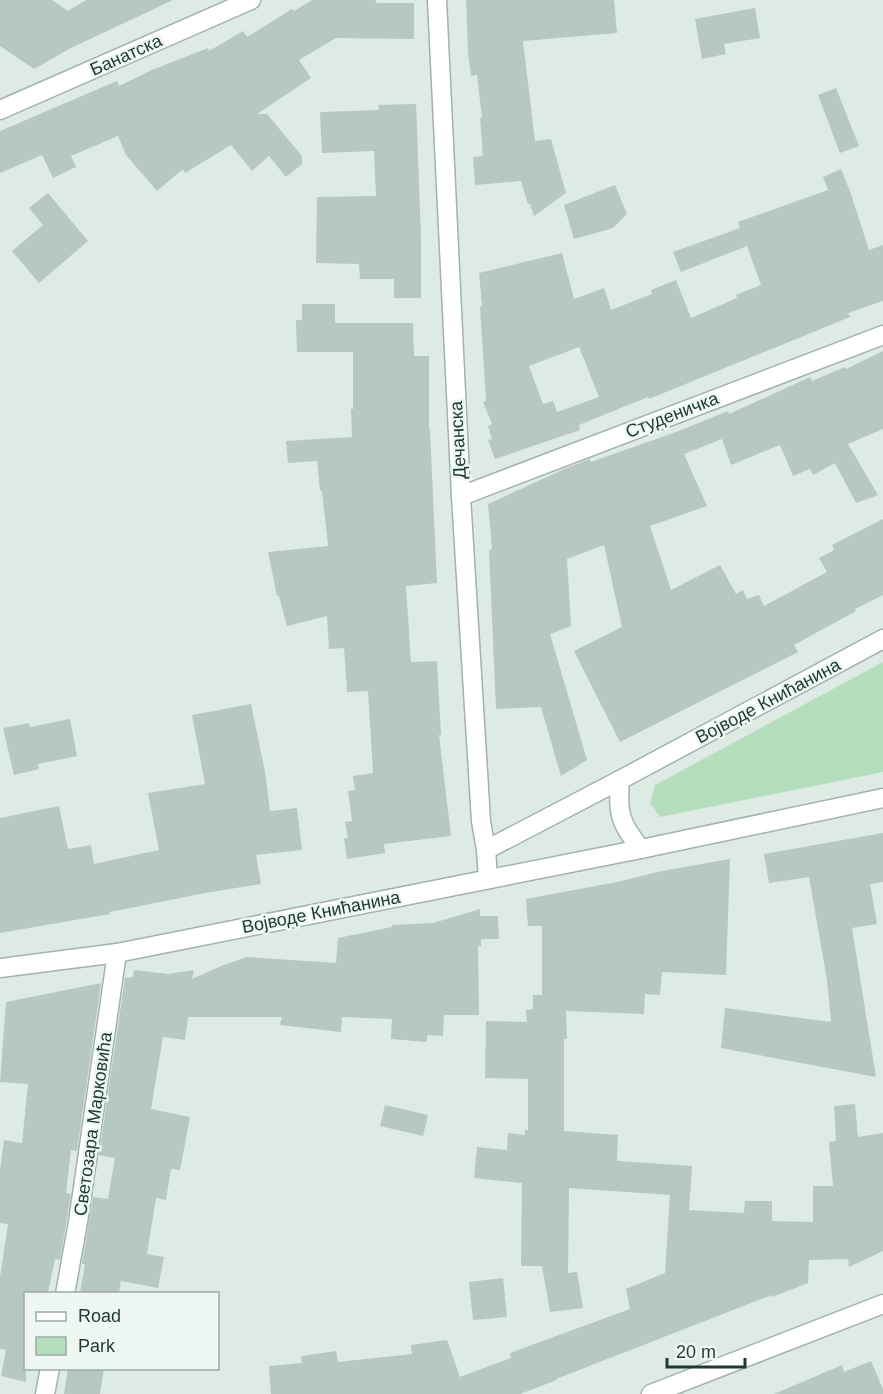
<svg xmlns="http://www.w3.org/2000/svg" width="883" height="1394" viewBox="0 0 883 1394" font-family="Arial,sans-serif">
  <rect width="100%" height="100%" fill="#deebe4"/>
  <!-- green -->
  <path fill="#b5debc" d="M883,662V772L660,817L650,803L655,785Z"/>
  <!-- building -->
  <g fill="#b6c8bf" fill-rule="evenodd">
    <path d="M0,0H52L68,11L86,0H173L71,48L34,69L0,46Z"/>
    <path d="M312,0H375L377,3H414V39L336,38L299,60L311,78L257,114H267L302,156V164L286,177L269,156L252,171L231,145L185,173L183,169L157,191L126,155L118,136L71,156L76,167L53,178L42,155L0,173V131L117,81L119,86L152,70L208,48L209,51L243,31L247,37L292,9L294,11Z"/>
    <path d="M466,0H614L617,33L523,41L535,141L551,139L566,193L534,216L530,204H528L521,181L475,185L473,157L483,156L480,118H482L477,75L471,76L468,52Z"/>
    <path d="M755,8L760,38L724,44L726,54L702,59L695,19Z"/>
    <path d="M836,88L859,146L840,153L818,95Z"/>
    <path d="M416,104L421,236V298H394V279H360L359,264L316,263L317,197L376,196L374,151L322,153L320,112L379,110L378,105Z"/>
    <path d="M841,169L851,194L869,250L883,245V301L848,313L850,317L649,399L648,397L579,425L580,430L495,459L488,440L492,439L488,426L492,424L483,402L486,401L480,307L482,306L479,273L562,253L574,299L604,288L611,310L652,294L651,290L676,280L691,318L737,298L736,295L761,285L747,246L681,272L673,252L740,228L738,222L828,190L823,177ZM579,347L599,397L557,412L553,401L543,404L529,366Z"/>
    <path d="M615,185L627,214L613,228L574,239L564,205Z"/>
    <path d="M48,193L88,241L39,283L12,251L43,225L29,208Z"/>
    <path d="M302,304H335V323H413L414,356H429V430H430L437,583L406,586L411,662L437,661L441,735H439L451,836L384,844L385,853L347,859L344,838H348L345,822L352,821L348,791L355,790L353,776L373,773L368,691L347,692L344,648L329,649L327,616L287,626L279,596H277L268,552L328,546L322,491H320L317,461L288,463L286,441L352,437L351,409H353V352H297L296,320H302Z"/>
    <path d="M883,351V429L848,444L878,495L856,503L835,463L813,475L810,469L793,476L780,445L731,465L722,439L684,454L707,506L650,526L671,590L720,565L736,594L743,590L747,599L759,595L764,606L827,572L819,558L834,550L832,545L883,519V595L855,609L856,611L794,645L798,652L620,742L574,651L622,627L604,545L567,559L571,626L550,634L587,760L561,776L541,707L496,709L489,550L492,549L488,504L569,467L590,459L591,462L676,432L728,411L729,414L810,377L812,381L845,367L846,369Z"/>
    <path d="M251,704L265,772L270,811L297,808L302,850L256,855L261,884L205,893L110,912V914L0,933V818L59,806L68,849L91,845L94,864L159,850L148,793L205,784L192,715Z"/>
    <path d="M70,719L77,756L38,764L39,769L14,775L3,728L29,723L30,727Z"/>
    <path d="M883,833V882L870,884L877,924L852,928L876,1077L721,1048L725,1008L831,1022L827,980L809,877L769,883L764,854Z"/>
    <path d="M730,859L726,975L662,972L660,995L645,994L644,1014L566,1011L567,1039H564V1131L618,1135L617,1161L692,1166L689,1210L744,1213L745,1201H772V1221L813,1222V1186H833L829,1142L836,1141L834,1106L855,1104L858,1137L883,1133V1251L849,1267L848,1259L809,1260L808,1283L772,1297V1295L556,1379L557,1380L520,1394H271L269,1366L302,1363L301,1356L336,1351L338,1362L412,1354L411,1345L447,1340L460,1377L511,1358L510,1353L630,1309L626,1289L665,1273L670,1195L569,1188L568,1273L577,1272L583,1308L550,1312L542,1266H521L522,1183L474,1178L477,1147L507,1150L508,1133L525,1135V1130H528V1079L485,1078L486,1021L527,1022L526,1010L533,1009V995H542V926H528L526,899L617,882L662,871Z"/>
    <path d="M480,909V916H498L499,939H481V946H478L479,1015H444L443,1036L427,1035V1042L391,1039L392,1019L342,1017L341,1032L280,1025L282,1017H188L185,1040L163,1037L151,1109L190,1117L180,1170L171,1169L166,1200L156,1198L147,1254L164,1257L158,1288L121,1281L119,1293H80L85,1264H82L93,1197L108,1199L115,1158L99,1155L125,978L133,977L134,970L168,974L194,970L192,979L221,966L247,957L336,963L338,938L392,927V925L433,923Z"/>
    <path d="M101,983L77,1151L71,1150L66,1193L71,1194L60,1260L55,1259L48,1293H26V1382L1,1376L6,1350L0,1349V1277L8,1224L0,1223V1170L4,1140L22,1143L28,1084L0,1082L6,1002Z"/>
    <path d="M385,1105L428,1115L423,1136L380,1126Z"/>
    <path d="M503,1278L507,1317L473,1320L469,1282Z"/>
    <path d="M871,1361L883,1389V1394H774L842,1365L844,1372Z"/>
    <path d="M68,1368H104L100,1394H64Z"/>
  </g>
  <g fill="none" stroke-linecap="round" stroke-linejoin="round">
    <defs>
      <g id="minor">
        <path d="M437,0L461,496L481,821L486,850L488,879"/>
        <path d="M0,110L251,0"/>
        <path d="M461,496L883,335"/>
        <path d="M620,780C617,812 620,824 641,849"/>
        <path d="M486,850L620,780L883,639"/>
        <path d="M65,1294L78,1222L117,953"/>
        <path d="M45,1394L50,1368"/>
        <path d="M651,1394L883,1304"/>
      </g>
      <path id="tertiary" d="M0,968L117,953L641,849L883,798"/>
    </defs>
    <!-- minor casing -->
    <use href="#minor" stroke="#a1b3ab" stroke-width="21"/>
    <!-- tertiary casing -->
    <use href="#tertiary" stroke="#a1b3ab" stroke-width="21"/>
    <!-- minor -->
    <use href="#minor" stroke="#fff" stroke-width="18"/>
    <!-- tertiary -->
    <use href="#tertiary" stroke="#fff" stroke-width="18"/>
  </g>
  <g text-anchor="middle" dominant-baseline="central" stroke-width="5" stroke-linejoin="round" paint-order="stroke">
    <!-- street labels -->
    <g font-size="18" fill="#1e3b31" stroke="#eef7f2">
      <text transform="translate(126 55) rotate(-24)">Банатска</text>
      <text transform="translate(672 415) rotate(-21)">Студеничка</text>
      <text transform="translate(458 440) rotate(-93)">Дечанска</text>
      <text transform="translate(768 701) rotate(-28)">Војводе Книћанина</text>
      <text transform="translate(321 912) rotate(-11)">Војводе Книћанина</text>
      <text transform="translate(93 1124) rotate(-82)">Светозара Марковића</text>
    </g>
  </g>
  <!-- legend -->
  <rect x="24" y="1292" width="195" height="78" fill="#eef7f2" stroke="#9baca5" stroke-width="1.5"/>
  <rect x="36" y="1312" width="30" height="9" fill="#ffffff" stroke="#9baca5" stroke-width="1.5"/>
  <text x="78" y="1322" font-size="18" fill="#1e3b31">Road</text>
  <rect x="36" y="1337" width="30" height="18" fill="#b5debc" stroke="#9baca5" stroke-width="1.5"/>
  <text x="78" y="1352" font-size="18" fill="#1e3b31">Park</text>
  <!-- scale -->
  <path d="M667 1358v9h78v-9" fill="none" stroke="#1e3b31" stroke-width="3"/>
  <text x="676" y="1358" font-size="18" fill="#1e3b31" stroke="#eef7f2" stroke-width="4.5" paint-order="stroke">20 m</text>
</svg>
